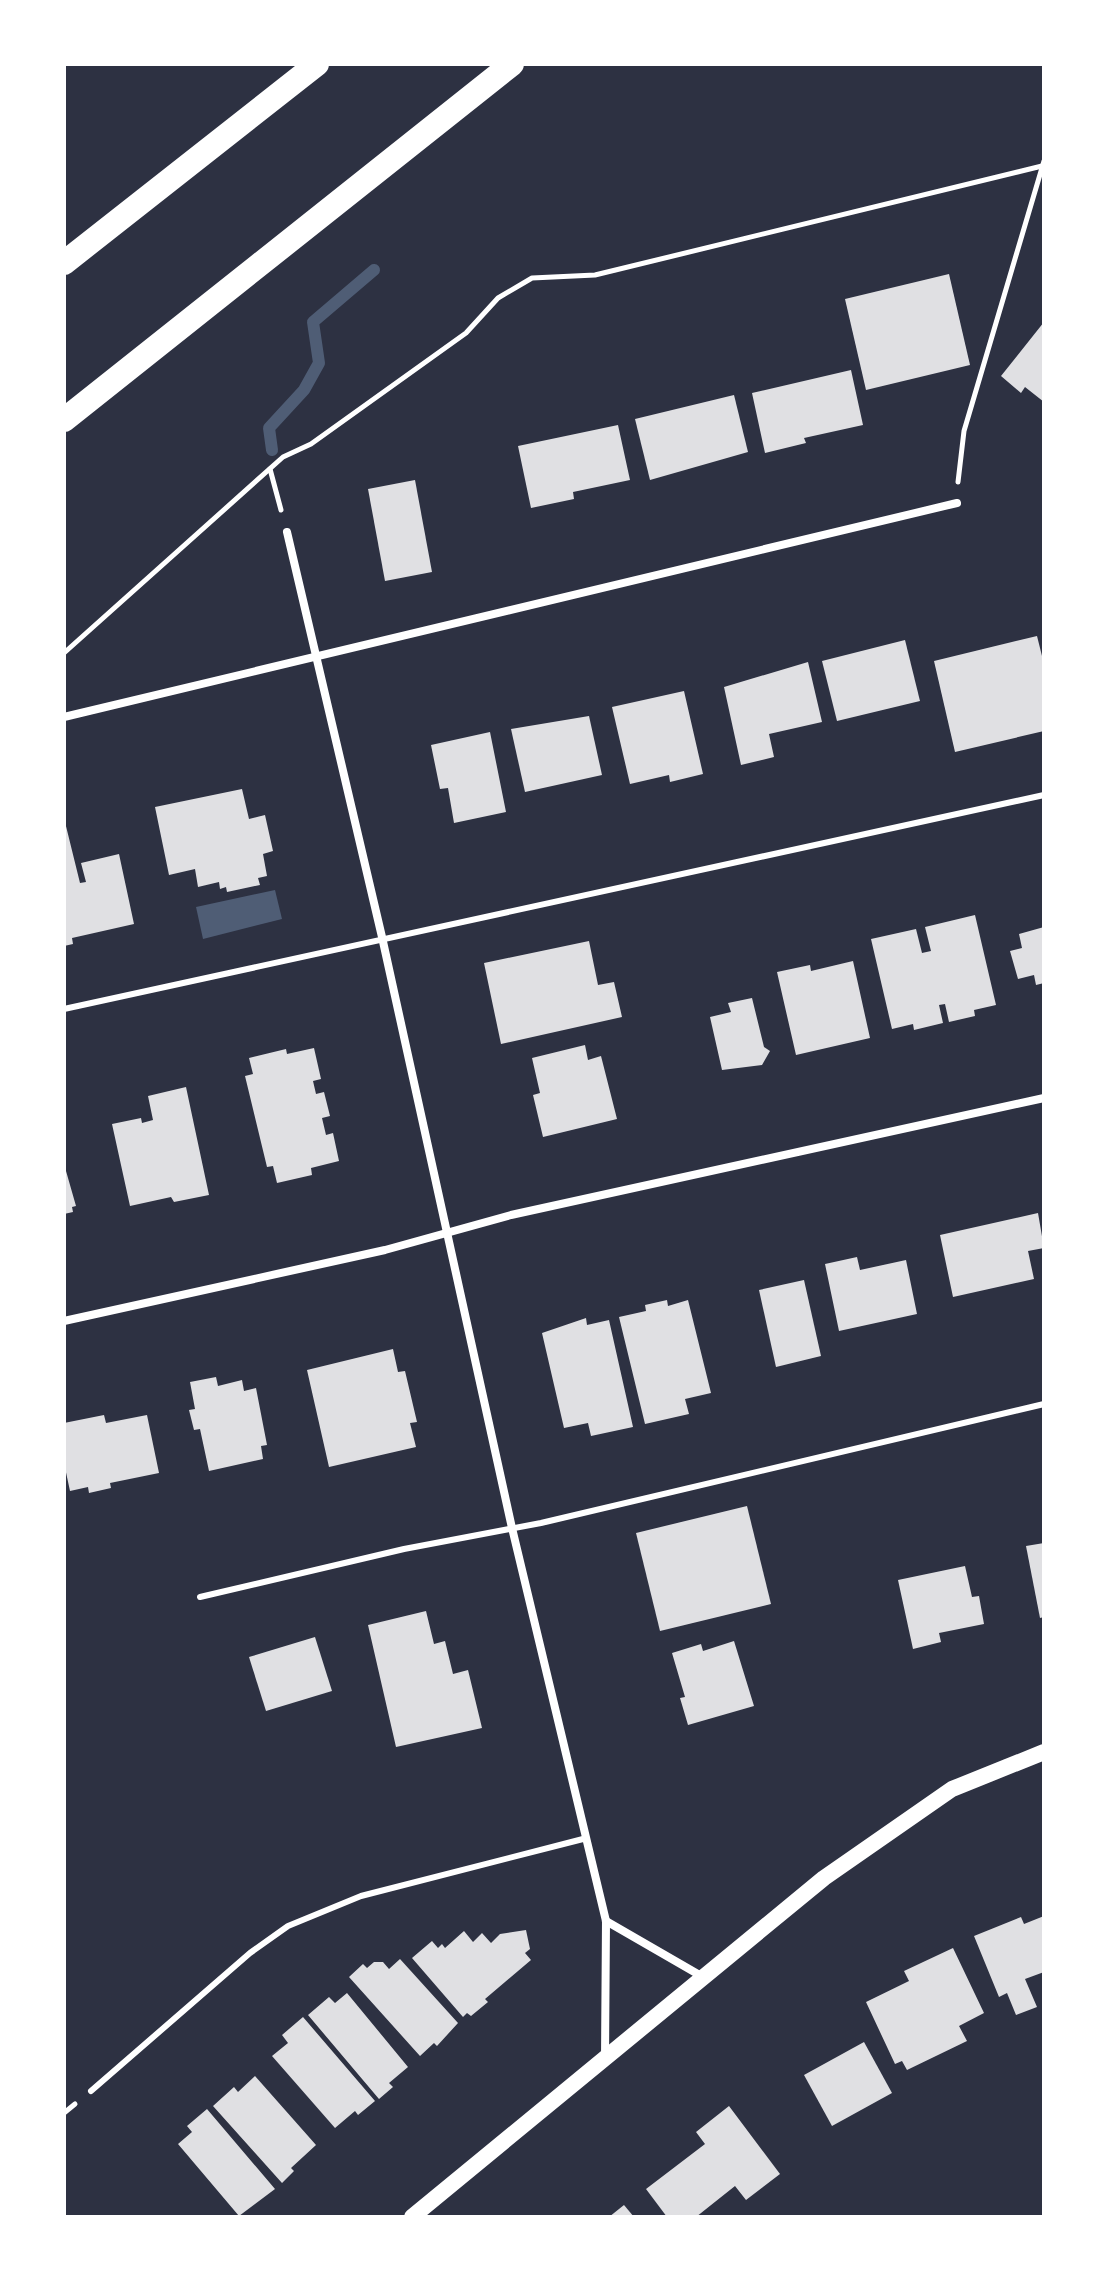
<svg xmlns="http://www.w3.org/2000/svg" width="1108" height="2281" viewBox="0 0 1108 2281" font-family="Raleway,sans-serif">
  <rect width="100%" height="100%" fill="#2d3142"/>
  <!-- water -->
  <path fill="#4f5d75" d="M275,890L282,919L203,939L196,907Z"/>
  <g fill="none" stroke-linecap="round" stroke-linejoin="round">
    <!-- stream -->
    <path stroke="#4f5d75" stroke-width="12" d="M272,450L269,428L304,390L319,363L313,322L374,270"/>
  </g>
  <!-- building -->
  <g fill="#e0e0e3">
    <path d="M949,274L970,365L866,390L845,299Z"/>
    <path d="M1044,322V402L1025,387L1021,393L1001,376Z"/>
    <path d="M851,370L863,425L804,438L806,443L765,453L752,393Z"/>
    <path d="M734,395L748,452L650,480L635,419Z"/>
    <path d="M618,425L630,480L573,492L574,499L531,508L518,446Z"/>
    <path d="M415,480L432,572L385,581L368,489Z"/>
    <path d="M1037,636L1044,664V731L955,752L934,661Z"/>
    <path d="M905,640L920,701L837,721L822,661Z"/>
    <path d="M808,662L822,722L769,734L774,757L741,765L724,687Z"/>
    <path d="M684,691L703,774L670,782L669,775L630,784L612,707Z"/>
    <path d="M589,716L602,775L525,792L511,729Z"/>
    <path d="M490,732L506,812L454,823L448,788L440,789L431,745Z"/>
    <path d="M242,789L249,819L265,815L273,851L263,854L267,876L258,878L260,885L227,892L226,887L220,889L219,882L198,887L195,869L169,875L155,807Z"/>
    <path d="M64,818L80,883L86,882L81,863L119,854L134,924L72,938L73,944L64,946Z"/>
    <path d="M975,915L996,1005L974,1010L975,1016L949,1022L945,1004L939,1005L943,1023L914,1030L913,1024L892,1029L871,939L916,929L922,953L931,951L925,927Z"/>
    <path d="M1044,927V983L1036,985L1034,975L1018,979L1010,951L1022,948L1019,934Z"/>
    <path d="M589,941L598,985L614,982L622,1017L501,1044L484,963Z"/>
    <path d="M853,961L870,1038L796,1055L777,972L810,965L811,971Z"/>
    <path d="M752,998L764,1047L770,1051L762,1065L722,1070L710,1017L731,1012L728,1003Z"/>
    <path d="M585,1045L588,1060L601,1056L617,1119L543,1137L533,1095L540,1093L532,1058Z"/>
    <path d="M314,1048L321,1079L313,1081L316,1094L324,1092L330,1116L322,1118L326,1135L333,1133L339,1161L311,1168L312,1175L277,1183L273,1166L267,1167L245,1076L253,1074L249,1058L286,1049L287,1054Z"/>
    <path d="M186,1087L209,1195L174,1202L171,1197L130,1206L112,1124L141,1118L142,1123L153,1120L148,1096Z"/>
    <path d="M64,1164L76,1206L72,1207L73,1212L64,1214Z"/>
    <path d="M1038,1213L1044,1248L1028,1251L1034,1279L953,1297L940,1235Z"/>
    <path d="M857,1257L860,1270L906,1260L917,1314L839,1331L825,1264Z"/>
    <path d="M804,1280L821,1356L776,1367L759,1290Z"/>
    <path d="M667,1300L668,1306L688,1300L711,1393L685,1399L689,1414L645,1424L619,1317L646,1311L645,1305Z"/>
    <path d="M586,1318L587,1325L609,1320L633,1427L591,1436L588,1423L564,1428L542,1333Z"/>
    <path d="M393,1349L398,1372L405,1371L417,1422L410,1423L416,1447L329,1467L307,1370Z"/>
    <path d="M216,1377L218,1386L242,1380L244,1391L256,1388L267,1445L261,1446L263,1459L209,1471L200,1429L194,1430L189,1410L195,1409L190,1382Z"/>
    <path d="M104,1415L106,1423L147,1415L159,1473L110,1483L111,1488L89,1493L88,1487L70,1491L64,1463V1423Z"/>
    <path d="M747,1506L771,1604L660,1631L636,1533Z"/>
    <path d="M1044,1543V1617L1040,1618L1026,1546Z"/>
    <path d="M965,1566L972,1597L979,1596L984,1624L939,1633L941,1642L913,1649L898,1580Z"/>
    <path d="M426,1611L434,1644L445,1641L453,1674L468,1670L482,1728L396,1747L368,1625Z"/>
    <path d="M315,1637L332,1691L266,1711L249,1657Z"/>
    <path d="M734,1641L754,1706L688,1725L680,1698L685,1697L672,1653L701,1644L703,1651Z"/>
    <path d="M1044,1916V1972L1025,1979L1037,2007L1016,2015L1007,1993L999,1997L974,1936L1021,1917L1024,1924Z"/>
    <path d="M526,1930L530,1949L525,1953L531,1960L485,1999L488,2002L471,2016L467,2013L463,2017L412,1958L432,1941L438,1948L442,1944L445,1948L464,1931L473,1942L482,1933L491,1943L500,1934Z"/>
    <path d="M953,1948L984,2013L959,2026L967,2041L907,2070L902,2061L895,2064L866,2002L909,1981L904,1971Z"/>
    <path d="M400,1959L458,2023L437,2046L434,2043L420,2056L349,1977L363,1964L367,1968L374,1962H383L389,1969Z"/>
    <path d="M347,1993L408,2067L389,2083L393,2087L379,2099L308,2015L329,1997L335,2003Z"/>
    <path d="M303,2017L375,2101L358,2115L355,2111L335,2128L272,2056L288,2043L282,2035Z"/>
    <path d="M864,2042L892,2093L832,2126L804,2075Z"/>
    <path d="M255,2076L316,2145L291,2168L294,2171L282,2183L213,2106L234,2087L238,2092Z"/>
    <path d="M729,2106L780,2174L746,2200L735,2186L696,2217H667L646,2189L705,2144L696,2132Z"/>
    <path d="M207,2109L275,2189L239,2216L178,2144L192,2132L187,2126Z"/>
    <path d="M624,2205L634,2217H609Z"/>
  </g>
  <g fill="none" stroke-linecap="round" stroke-linejoin="round">
    <!-- path -->
    <g stroke="#fff" stroke-width="5">
      <path d="M270,469L281,510"/>
      <path d="M958,482L964,431L1044,161"/>
      <path d="M64,653L283,457L311,444L466,333L498,298L532,278L595,275L1042,166"/>
      <path d="M64,2113L75,2104"/>
    </g>
    <!-- service -->
    <g stroke="#fff" stroke-width="6">
      <path d="M64,1009L1044,795"/>
      <path d="M200,1597L404,1549L541,1523L1044,1404"/>
      <path d="M91,2091L250,1953L288,1926L361,1896L583,1839"/>
    </g>
    <!-- minor -->
    <g stroke="#fff" stroke-width="8">
      <path d="M287,532L382,937L512,1528L606,1921L605,2059"/>
      <path d="M64,717L957,503"/>
      <path d="M64,1321L385,1250L511,1215L1044,1098"/>
      <path d="M606,1921L703,1977"/>
    </g>
    <!-- secondary -->
    <path stroke="#fff" stroke-width="16" d="M412,2217L824,1878L952,1789L1044,1752"/>
    <!-- motorway -->
    <g stroke="#fff" stroke-width="24">
      <path d="M64,263L317,64"/>
      <path d="M64,420L512,64"/>
    </g>
  </g>
  <!-- border -->
  <rect width="1108" height="2281" fill="none" stroke="#ffffff" stroke-width="132"/>
</svg>
